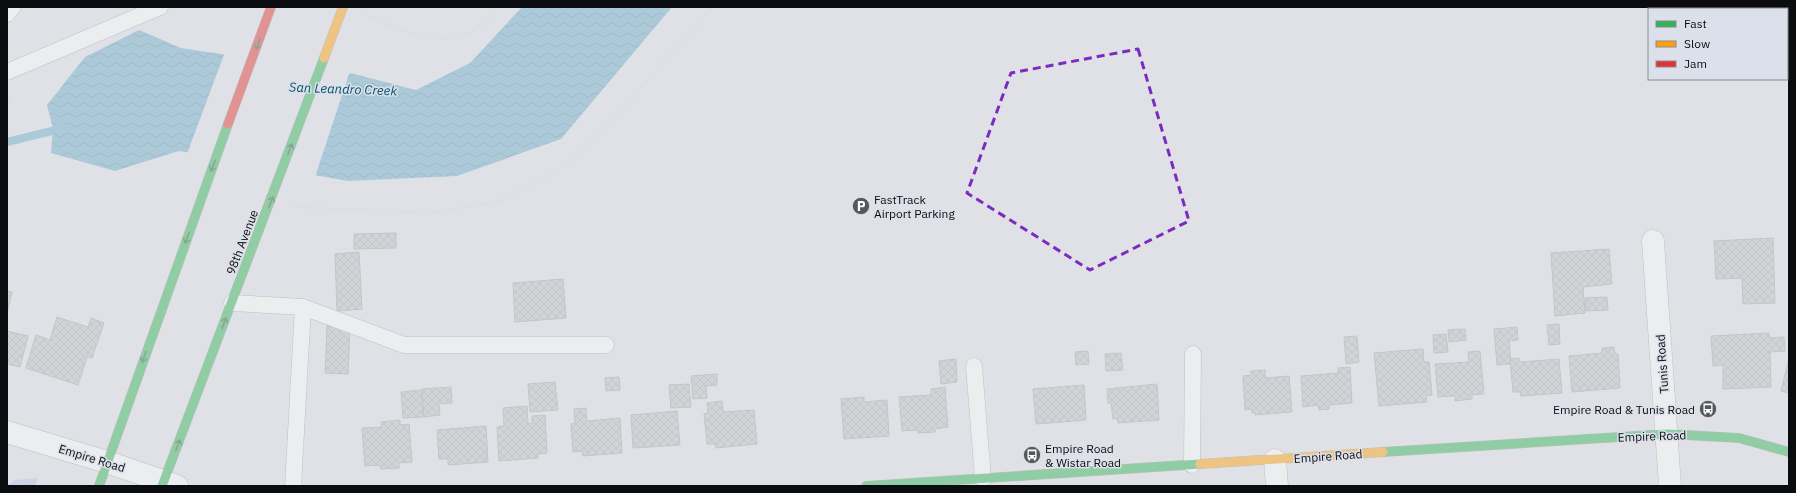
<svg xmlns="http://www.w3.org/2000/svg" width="1796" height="493" viewBox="0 0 1796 493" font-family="'IBM Plex Sans',sans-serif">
  <defs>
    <pattern id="park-tufts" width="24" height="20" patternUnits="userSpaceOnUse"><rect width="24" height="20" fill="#b8c3e9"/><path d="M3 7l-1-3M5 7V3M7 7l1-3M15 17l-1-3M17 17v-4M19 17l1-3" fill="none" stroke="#9da6c7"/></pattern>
    <pattern id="water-waves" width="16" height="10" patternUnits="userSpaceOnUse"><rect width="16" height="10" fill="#6aacc8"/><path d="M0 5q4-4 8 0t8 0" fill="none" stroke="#558aa1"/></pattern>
    <pattern id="building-cross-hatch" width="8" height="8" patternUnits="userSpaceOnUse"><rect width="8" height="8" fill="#c1c1c5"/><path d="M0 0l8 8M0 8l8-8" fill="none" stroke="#a4a5a8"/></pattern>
  </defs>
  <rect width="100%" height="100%" fill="#e0e1e6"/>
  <!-- park -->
  <path fill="url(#park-tufts)" d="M38,478L35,486H7L15,480Z"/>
  <!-- water -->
  <path fill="url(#water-waves)" d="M522,7H672L561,139L457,176L348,181L179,151L115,171L51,153L53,129L47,105L85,57L139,30L181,48L354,74L416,90L470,63Z"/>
  <!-- pier -->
  <path fill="#e0e1e6" d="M225,52L350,71L315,177L187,154Z"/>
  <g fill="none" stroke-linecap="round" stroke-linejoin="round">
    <!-- stream -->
    <path stroke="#6aacc8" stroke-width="8" d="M7,142L64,128"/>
  </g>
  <!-- building -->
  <g fill="url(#building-cross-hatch)" stroke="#a2a1a6">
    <path d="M396,233V248L354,249V234Z"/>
    <path d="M1773,238L1775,303L1743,304L1742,278L1716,279L1714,241Z"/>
    <path d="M1609,249L1612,284L1583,287L1585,313L1555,316L1551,253Z"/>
    <path d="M359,252L362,309L337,311L335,254Z"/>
    <path d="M563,279L566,318L515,322L513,283Z"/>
    <path d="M7,291L12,292L7,314Z"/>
    <path d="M1607,297L1608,310L1586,311L1585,298Z"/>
    <path d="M57,317L88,327L91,318L104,323L92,358L87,357L78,385L26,368L36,335L50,340Z"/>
    <path d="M1559,324L1560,344L1549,345L1547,325Z"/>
    <path d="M327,326L350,327L348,374L325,373Z"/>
    <path d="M1517,327L1518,340L1509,341L1511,364L1497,365L1494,329Z"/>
    <path d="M1465,329L1466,340L1449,342L1448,330Z"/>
    <path d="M7,331L28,336L20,367L7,364Z"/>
    <path d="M1769,333V338L1784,337L1785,351L1770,352L1771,387L1723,389V365L1713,366L1711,336Z"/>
    <path d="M1446,334L1448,352L1434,353L1433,335Z"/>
    <path d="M1357,336L1359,362L1346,364L1344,337Z"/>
    <path d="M1614,347L1615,354H1618L1620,388L1572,392L1569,356L1602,353V348Z"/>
    <path d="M1423,349L1424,362H1429L1432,395L1426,396L1427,402L1379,406L1374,353Z"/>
    <path d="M1088,351L1089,364L1076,365L1075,352Z"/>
    <path d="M1480,351L1484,394L1472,395V399L1455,401V396L1438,397L1435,364L1469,362L1468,352Z"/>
    <path d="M1121,353L1123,370L1106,371L1105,354Z"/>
    <path d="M1519,358L1520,362L1559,359L1562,393L1521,396L1520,392H1513L1510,359Z"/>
    <path d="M1789,358V393L1781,391Z"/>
    <path d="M956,359L957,382L941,384L939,361Z"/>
    <path d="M1350,367L1352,403L1329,405V409L1319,410L1318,405L1303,407L1301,376L1338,373V368Z"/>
    <path d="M1265,370V378L1289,376L1292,412L1255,415V412L1252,413V409L1245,410L1243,376L1251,375V371Z"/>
    <path d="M717,374V385L706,386L707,398L693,399L691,376Z"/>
    <path d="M619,377L620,390L606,391L605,378Z"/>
    <path d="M555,382L558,410L530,412L528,384Z"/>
    <path d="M689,384L691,407L671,408L669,385Z"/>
    <path d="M1157,384L1159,420L1118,423L1117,418L1113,419L1111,403H1108L1107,389Z"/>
    <path d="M1084,385L1086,420L1036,424L1033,389Z"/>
    <path d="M451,387L452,403L439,404L440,415L424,417L422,389Z"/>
    <path d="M945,387L948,427L935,429V432L918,433V430L902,431L899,397L931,395V389Z"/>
    <path d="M421,390L423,417L403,418L401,392Z"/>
    <path d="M864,397V402L887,400L889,436L844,439L841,399Z"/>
    <path d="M722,401L723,412L754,410L757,444L716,448L715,444H707L704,414L708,413L707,403Z"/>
    <path d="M527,406L528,424L532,423V416L545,415L547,453L538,454V458L499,461L497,427L504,426L503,408Z"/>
    <path d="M586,408L587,421L620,418L622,453L583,456L582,451L573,452L571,424L575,423L574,409Z"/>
    <path d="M677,411L680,445L633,448L631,415Z"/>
    <path d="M400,420V425L409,424L412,462L399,463V468L381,469L380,465L365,466L362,428L382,427L381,422Z"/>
    <path d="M486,426L488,462L448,465V459H439L437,430Z"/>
  </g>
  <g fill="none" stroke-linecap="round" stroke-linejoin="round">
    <defs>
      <g id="lane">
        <path d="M7,14L13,7"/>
        <path d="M7,72L160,7"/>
        <path d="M232,303L303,307L293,486"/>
        <path d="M303,307L404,345H606"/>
        <path d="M974,366L983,479"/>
        <path d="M1192,465L1193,354"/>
      </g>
      <g id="street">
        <path d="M1653,241L1670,486"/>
        <path d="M7,432L107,462L177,486"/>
        <path d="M1275,460L1277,486"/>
      </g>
      <g id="fast">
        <path d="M1383,452L1667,434L1739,438L1789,452"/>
        <path d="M99,486L228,124"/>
        <path d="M162,486L324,58"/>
        <path d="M866,486L1200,464"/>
      </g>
      <g id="slow">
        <path d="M324,58L343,7"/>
        <path d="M1200,464L1383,452"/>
      </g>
      <path id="jam" d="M228,124L271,7"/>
    </defs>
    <!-- lane casing -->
    <use href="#lane" stroke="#96979b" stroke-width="17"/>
    <!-- street casing -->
    <use href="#street" stroke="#96979b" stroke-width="23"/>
    <!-- fast casing -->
    <use href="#fast" stroke="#96979b" stroke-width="10"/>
    <!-- slow casing -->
    <use href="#slow" stroke="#96979b" stroke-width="10"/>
    <!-- jam casing -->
    <use href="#jam" stroke="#96979b" stroke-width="10"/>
    <!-- path -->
    <g stroke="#cccdce" stroke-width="2.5" stroke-dasharray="1 3" stroke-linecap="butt">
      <path d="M365,15C402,30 441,51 479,27C486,22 492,13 498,7"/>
      <path d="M7,105L10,98L9,94"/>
      <path d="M293,207L431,213L500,201L556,172L612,121L713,7"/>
    </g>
    <!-- lane -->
    <use href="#lane" stroke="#fafafb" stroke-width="16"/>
    <!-- street -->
    <use href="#street" stroke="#fafafb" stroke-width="22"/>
    <!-- fast -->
    <use href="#fast" stroke="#30b455" stroke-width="9"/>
    <!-- slow -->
    <use href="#slow" stroke="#ff9f0a" stroke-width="9"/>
    <!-- jam -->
    <use href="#jam" stroke="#e5322d" stroke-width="9"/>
  </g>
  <!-- one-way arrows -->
  <defs><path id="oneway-shaft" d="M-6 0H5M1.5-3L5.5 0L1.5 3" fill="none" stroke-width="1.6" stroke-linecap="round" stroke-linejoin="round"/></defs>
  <g stroke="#1e6032">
    <use href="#oneway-shaft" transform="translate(258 44) rotate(110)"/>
    <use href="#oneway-shaft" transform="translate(290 149) rotate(-70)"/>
    <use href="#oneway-shaft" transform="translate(213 166) rotate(110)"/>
    <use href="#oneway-shaft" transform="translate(271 202) rotate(-69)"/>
    <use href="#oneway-shaft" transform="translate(187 238) rotate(110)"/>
    <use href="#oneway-shaft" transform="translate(224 323) rotate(-69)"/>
    <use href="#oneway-shaft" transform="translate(144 357) rotate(109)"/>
    <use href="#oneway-shaft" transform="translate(178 445) rotate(-69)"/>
  </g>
  <!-- marked area -->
  <path d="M0 0H1796V493H0ZM1138,49L1189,221L1090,270L967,193L1011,73Z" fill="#e0e1e6" fill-opacity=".55" fill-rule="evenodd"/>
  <path fill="none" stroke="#7b2cbf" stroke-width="3" stroke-dasharray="8 5" stroke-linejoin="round" d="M1138,49L1189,221L1090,270L967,193L1011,73Z"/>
  <!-- icons -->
  <defs>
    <symbol id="parking-disc" viewBox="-11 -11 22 22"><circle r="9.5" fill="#56575a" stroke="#dce0ea"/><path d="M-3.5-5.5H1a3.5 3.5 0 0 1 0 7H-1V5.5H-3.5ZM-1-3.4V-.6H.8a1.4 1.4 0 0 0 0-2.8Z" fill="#fff"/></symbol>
    <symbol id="bus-disc" viewBox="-11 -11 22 22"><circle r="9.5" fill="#56575a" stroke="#dce0ea"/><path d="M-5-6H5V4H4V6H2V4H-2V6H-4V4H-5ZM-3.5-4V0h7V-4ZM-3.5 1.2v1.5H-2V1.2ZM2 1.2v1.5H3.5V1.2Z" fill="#fff"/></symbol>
  </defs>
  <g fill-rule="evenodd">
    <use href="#parking-disc" x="851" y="196" width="20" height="20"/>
    <use href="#bus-disc" x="1698" y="399" width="20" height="20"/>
    <use href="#bus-disc" x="1022" y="445" width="20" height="20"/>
  </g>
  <g text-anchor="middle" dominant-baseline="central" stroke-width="3" stroke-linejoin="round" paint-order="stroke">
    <!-- poi labels -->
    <g font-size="12" fill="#0b0c0f" stroke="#dce0ea" text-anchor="start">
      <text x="874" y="199">FastTrack<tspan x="874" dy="14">Airport Parking</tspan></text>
      <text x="1695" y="409" text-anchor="end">Empire Road &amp; Tunis Road</text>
      <text x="1045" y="448">Empire Road<tspan x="1045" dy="14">&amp; Wistar Road</tspan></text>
    </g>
    <!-- street labels -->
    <g font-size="12" fill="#0b0c0f" stroke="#dce0ea">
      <text transform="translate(242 242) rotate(-69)">98th Avenue</text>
      <text transform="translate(1662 364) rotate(-94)">Tunis Road</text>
      <text transform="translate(1652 436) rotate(-2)">Empire Road</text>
      <text transform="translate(1328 456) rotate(-4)">Empire Road</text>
      <text transform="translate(92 458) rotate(17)">Empire Road</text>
    </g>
    <!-- water labels -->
    <g font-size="13" font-style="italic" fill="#02526d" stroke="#dce0ea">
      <text transform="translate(343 89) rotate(2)">San Leandro Creek</text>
    </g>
  </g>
  <!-- border -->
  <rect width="1796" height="493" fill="none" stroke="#0b0c0f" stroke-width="16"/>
  <!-- legend -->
  <rect x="1648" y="8" width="140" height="72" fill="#dce0ea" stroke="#888b92"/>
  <rect x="1656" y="21" width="20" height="6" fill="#30b455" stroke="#888b92"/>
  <text x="1684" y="28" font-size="12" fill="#0b0c0f">Fast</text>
  <rect x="1656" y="41" width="20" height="6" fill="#ff9f0a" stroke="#888b92"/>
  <text x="1684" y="48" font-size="12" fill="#0b0c0f">Slow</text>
  <rect x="1656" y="61" width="20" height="6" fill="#e5322d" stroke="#888b92"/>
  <text x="1684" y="68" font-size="12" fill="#0b0c0f">Jam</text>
</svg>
